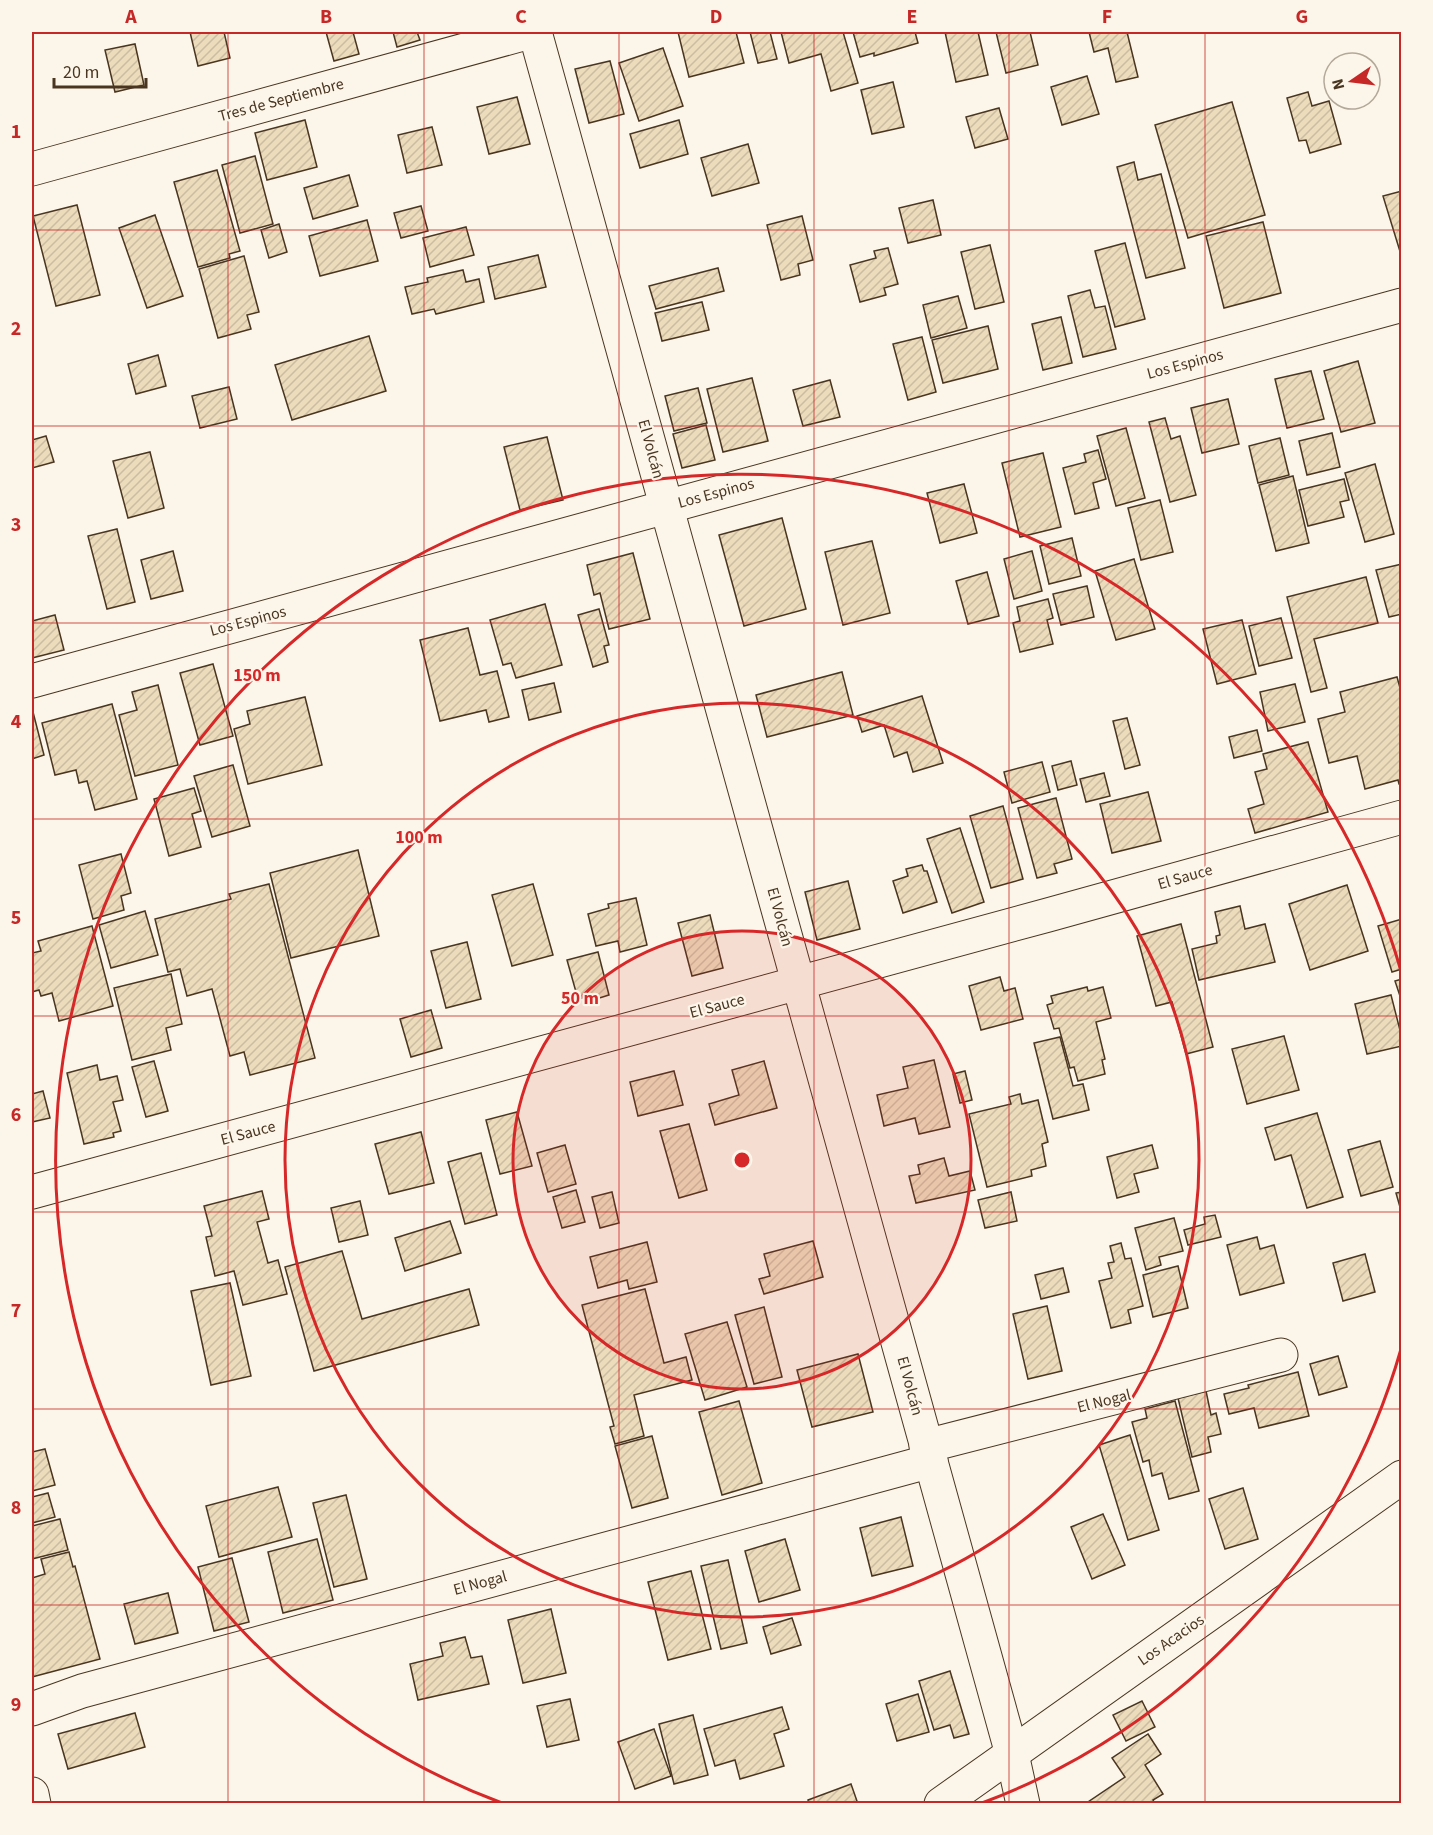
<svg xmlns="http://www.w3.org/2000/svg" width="1433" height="1835" viewBox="0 0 1433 1835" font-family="'Source Sans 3',sans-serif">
  <defs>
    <pattern id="building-hatch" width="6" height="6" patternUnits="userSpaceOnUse" patternTransform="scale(1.5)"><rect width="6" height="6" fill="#ecdcbc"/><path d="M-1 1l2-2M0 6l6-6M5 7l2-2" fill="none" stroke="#ccbda1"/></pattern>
  </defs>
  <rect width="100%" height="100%" fill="#fbf6e9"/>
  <!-- building -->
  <g fill="url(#building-hatch)" stroke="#4a3520" stroke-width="1.5">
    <path d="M190,32H224L230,58L198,66Z"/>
    <path d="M326,32H353L359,54L334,61Z"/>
    <path d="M393,32H417L420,40L397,47Z"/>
    <path d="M678,32H736L744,63L689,77Z"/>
    <path d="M750,32H770L777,59L758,63Z"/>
    <path d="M781,32H843L858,83L831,91L821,54L789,63Z"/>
    <path d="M853,32H915L918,43L874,56V53L860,57Z"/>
    <path d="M945,32H978L988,75L956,82Z"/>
    <path d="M996,32H1030L1038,65L1006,73Z"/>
    <path d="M1089,32H1127L1138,77L1116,82L1108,48L1094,52Z"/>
    <path d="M135,44L144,85L115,92L105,50Z"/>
    <path d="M663,48L683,106L639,121L619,63Z"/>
    <path d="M610,61L624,114L589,123L575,69Z"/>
    <path d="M1087,76L1099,114L1062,125L1051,87Z"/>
    <path d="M893,82L904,127L872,134L861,90Z"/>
    <path d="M1308,92L1312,106L1329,101L1341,144L1310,153L1306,140L1299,141L1287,98Z"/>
    <path d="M517,97L530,144L489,154L477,107Z"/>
    <path d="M1232,102L1265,215L1188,238L1155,125Z"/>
    <path d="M999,108L1008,139L975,148L966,117Z"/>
    <path d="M305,120L317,167L267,180L255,133Z"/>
    <path d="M679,120L688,154L640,168L630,134Z"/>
    <path d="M432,127L442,165L407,173L398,135Z"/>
    <path d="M748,144L759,183L712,196L701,158Z"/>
    <path d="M255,156L273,224L240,233L222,165Z"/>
    <path d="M1134,162L1138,180L1161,174L1185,268L1146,278L1117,167Z"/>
    <path d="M217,170L240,251L229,254L230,258L198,267L174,182Z"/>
    <path d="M349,175L358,206L313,219L304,188Z"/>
    <path d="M1402,191V258L1383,196Z"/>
    <path d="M933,200L941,235L908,243L899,208Z"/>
    <path d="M77,205L100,295L56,306L33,216Z"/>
    <path d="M421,206L428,231L401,238L394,213Z"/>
    <path d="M155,215L183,296L147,308L119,228Z"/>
    <path d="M802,216L813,260L798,264L800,275L781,280L767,225Z"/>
    <path d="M367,220L378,261L320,276L309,236Z"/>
    <path d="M1263,222L1281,293L1224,308L1206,236Z"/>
    <path d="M279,224L287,252L269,258L261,230Z"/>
    <path d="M466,227L474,255L430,267L423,238Z"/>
    <path d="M1125,243L1145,319L1115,327L1095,251Z"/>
    <path d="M990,245L1004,302L975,309L961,252Z"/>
    <path d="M888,248L898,284L884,288L886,295L860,302L850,265L876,258L874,251Z"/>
    <path d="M538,255L546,287L495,299L488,267Z"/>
    <path d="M244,256L259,312L247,315L251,329L218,338L199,269Z"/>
    <path d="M718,268L724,291L656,309L649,286Z"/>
    <path d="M463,270L466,282L479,279L484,302L436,314L434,309L412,314L405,287L428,282L427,278Z"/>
    <path d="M1090,290L1095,308L1105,306L1116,349L1083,357L1068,296Z"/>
    <path d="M958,296L967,328L931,338L923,305Z"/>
    <path d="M702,302L709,330L662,341L655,313Z"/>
    <path d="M1061,317L1072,363L1043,370L1032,324Z"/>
    <path d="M988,326L998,369L943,383L932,340Z"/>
    <path d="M369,336L386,391L292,420L275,365Z"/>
    <path d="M922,337L936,392L908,400L893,344Z"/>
    <path d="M158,355L166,386L136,394L128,364Z"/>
    <path d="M1358,361L1375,423L1341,432L1324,371Z"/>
    <path d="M1311,371L1324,419L1287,428L1275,379Z"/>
    <path d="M752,378L768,441L723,452L707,389Z"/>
    <path d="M830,380L840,417L803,426L793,390Z"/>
    <path d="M229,387L237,419L200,428L192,396Z"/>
    <path d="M698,388L707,423L674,431L665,396Z"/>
    <path d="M1228,399L1239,444L1202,453L1191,408Z"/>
    <path d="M1165,418L1171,439L1180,436L1196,495L1170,502L1149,422Z"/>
    <path d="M706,425L715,460L682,468L673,434Z"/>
    <path d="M1126,428L1145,498L1116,506L1097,436Z"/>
    <path d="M1332,433L1340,467L1307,475L1299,441Z"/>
    <path d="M46,436L54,462L32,468V440Z"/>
    <path d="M547,437L563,500L520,510L504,447Z"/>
    <path d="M1280,438L1289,475L1258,483L1249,446Z"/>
    <path d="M1098,450L1106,479L1093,483L1099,508L1075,514L1063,468L1086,462L1084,454Z"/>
    <path d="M150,452L164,508L128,518L113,461Z"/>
    <path d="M1043,453L1061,527L1020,537L1002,463Z"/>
    <path d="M1375,464L1394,534L1365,542L1345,473Z"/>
    <path d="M1293,476L1309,543L1276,551L1259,485Z"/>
    <path d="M1344,479L1349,500L1340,502L1344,517L1308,526L1299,490Z"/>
    <path d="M964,484L977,533L940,543L927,493Z"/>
    <path d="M1160,500L1173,552L1141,560L1128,508Z"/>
    <path d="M782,518L806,609L744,626L719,535Z"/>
    <path d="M117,529L135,602L107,609L88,536Z"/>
    <path d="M1072,538L1081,576L1049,584L1040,546Z"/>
    <path d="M872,541L890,613L843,625L825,552Z"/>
    <path d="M173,551L183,591L151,599L141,560Z"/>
    <path d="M1032,551L1042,591L1014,599L1004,559Z"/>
    <path d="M633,553L650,619L609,629L600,593L594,595L587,565Z"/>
    <path d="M1134,559L1155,629L1116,640L1095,571Z"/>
    <path d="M1402,564V614L1389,617L1376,570Z"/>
    <path d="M987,572L999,616L968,624L956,581Z"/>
    <path d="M1366,577L1378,623L1314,639L1327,688L1311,692L1287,597Z"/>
    <path d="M1087,586L1094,617L1061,625L1053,594Z"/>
    <path d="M1048,599L1053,618L1047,620L1053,644L1020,652L1013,623L1020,621L1017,607Z"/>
    <path d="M545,604L562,665L516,678L511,663L503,665L490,620Z"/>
    <path d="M599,609L609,645L604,646L608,662L593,667L578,615Z"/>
    <path d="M55,615L64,650L32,658V621Z"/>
    <path d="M1281,618L1292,658L1259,666L1249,626Z"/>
    <path d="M1242,620L1256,674L1217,684L1203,629Z"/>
    <path d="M468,628L480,675L497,671L509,717L489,722L486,710L440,721L420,640Z"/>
    <path d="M213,664L233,736L200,745L180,673Z"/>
    <path d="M842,672L853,715L767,737L756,695Z"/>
    <path d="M1397,677L1402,695V784H1399L1398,780L1365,789L1357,756L1329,763L1318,719L1345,712L1340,692Z"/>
    <path d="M554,683L561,712L529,720L522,690Z"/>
    <path d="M1295,684L1305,722L1268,731L1260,692Z"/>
    <path d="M158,685L178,765L135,776L119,715L137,710L132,692Z"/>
    <path d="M922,696L943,763L913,772L907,752L894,757L884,725L862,732L857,716Z"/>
    <path d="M305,697L322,765L248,784L234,729L250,724L247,711Z"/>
    <path d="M112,704L137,799L95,810L87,781L79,783L76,770L55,775L42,723Z"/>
    <path d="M33,712L44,755L32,759V713Z"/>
    <path d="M1127,718L1140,765L1125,769L1113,721Z"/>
    <path d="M1257,730L1262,751L1234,758L1229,737Z"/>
    <path d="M1308,742L1328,812L1255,833L1248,809L1264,804L1255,772L1267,769L1263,754Z"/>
    <path d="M1071,761L1077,785L1058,790L1052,766Z"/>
    <path d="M1042,762L1050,792L1012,803L1004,772Z"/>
    <path d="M233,765L250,826L212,837L194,776Z"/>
    <path d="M1104,773L1110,796L1086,802L1080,779Z"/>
    <path d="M194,788L201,811L192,814L201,847L169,856L154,799Z"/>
    <path d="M1148,792L1161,841L1112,853L1100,804Z"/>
    <path d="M1056,798L1072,859L1054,864L1057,873L1037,878L1018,808Z"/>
    <path d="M1003,806L1023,879L991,888L970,816Z"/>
    <path d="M960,828L984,902L952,913L927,839Z"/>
    <path d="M358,850L379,936L291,958L270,873Z"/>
    <path d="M121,854L131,893L121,896L124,910L93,919L79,865Z"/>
    <path d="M922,865L924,871H927L937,902L903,913L893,881L908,876L906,869Z"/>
    <path d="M848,881L860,929L817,940L805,892Z"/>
    <path d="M269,884L315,1058L250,1075L244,1052L230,1056L212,989L187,996L180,969L168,972L155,919L231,899L229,894Z"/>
    <path d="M533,884L553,955L512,966L492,895Z"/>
    <path d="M1347,885L1368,951L1310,970L1289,904Z"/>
    <path d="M636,898L647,945L620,952L618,941L596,946L588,914L609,908L608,904Z"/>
    <path d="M1240,906L1245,929L1265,924L1275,962L1199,980L1192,949L1217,943L1216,936L1220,935L1215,912Z"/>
    <path d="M145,911L158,955L111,968L99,925Z"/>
    <path d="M710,915L723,968L692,976L678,923Z"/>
    <path d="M1402,919V969L1392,972L1378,926Z"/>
    <path d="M1181,924L1213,1047L1186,1054L1172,1002L1156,1006L1137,936Z"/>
    <path d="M92,926L113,1006L59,1021L52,993L41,996L39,990L32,992V953L41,951L38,941Z"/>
    <path d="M467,942L481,999L446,1008L431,951Z"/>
    <path d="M598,952L609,995L593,1000L592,995L578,999L567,960Z"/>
    <path d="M171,974L182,1024L166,1028L171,1050L132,1060L114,988Z"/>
    <path d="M1000,977L1004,991L1015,988L1023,1019L981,1030L969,986Z"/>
    <path d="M1402,979V1002L1395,981Z"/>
    <path d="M1087,987L1088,991L1103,987L1111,1018L1096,1022L1105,1059L1102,1060L1105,1074L1078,1081L1074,1067L1070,1068L1059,1028L1054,1029L1047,1005L1053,1003L1051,996Z"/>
    <path d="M1391,995L1402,1038V1046L1367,1054L1355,1004Z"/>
    <path d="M431,1010L442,1048L411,1057L400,1019Z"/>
    <path d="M1284,1036L1299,1090L1247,1104L1232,1049Z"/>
    <path d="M1060,1037L1073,1086L1083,1084L1089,1110L1053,1119L1034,1043Z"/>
    <path d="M934,1060L950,1127L919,1134L915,1118L884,1126L877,1095L908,1088L903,1067Z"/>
    <path d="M154,1061L168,1111L146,1117L132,1067Z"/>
    <path d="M764,1061L777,1108L715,1125L709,1104L739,1095L732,1070Z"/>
    <path d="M97,1065L100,1080L117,1076L123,1100L113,1102L121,1131L113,1133L114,1137L84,1144L67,1073Z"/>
    <path d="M674,1071L683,1105L638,1116L630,1082Z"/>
    <path d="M965,1071L972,1100L960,1103L953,1074Z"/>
    <path d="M43,1091L50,1118L32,1122V1094Z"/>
    <path d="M1020,1094L1022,1104L1038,1100L1048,1142L1042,1144L1046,1166L1031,1170L1032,1176L987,1187L969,1114L1011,1104L1009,1097Z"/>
    <path d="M517,1112L532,1166L500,1174L486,1120Z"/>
    <path d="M1317,1113L1343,1197L1307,1208L1291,1155L1275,1160L1265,1128Z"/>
    <path d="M689,1124L707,1190L679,1198L660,1131Z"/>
    <path d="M421,1132L434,1183L389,1194L375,1144Z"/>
    <path d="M1380,1141L1393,1187L1361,1196L1348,1150Z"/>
    <path d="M565,1145L576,1184L548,1192L537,1153Z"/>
    <path d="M1152,1145L1158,1168L1134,1174L1139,1192L1117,1198L1107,1157Z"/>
    <path d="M481,1153L497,1215L465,1224L448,1162Z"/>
    <path d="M944,1158L949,1176L970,1171L975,1190L916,1203L909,1176L920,1174L918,1165Z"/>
    <path d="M576,1190L585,1222L562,1228L553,1197Z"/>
    <path d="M262,1191L269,1219L257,1222L268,1263L278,1260L287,1294L243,1305L234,1271L215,1276L206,1237L212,1236L204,1206Z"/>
    <path d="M612,1192L619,1223L600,1228L592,1197Z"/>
    <path d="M1011,1192L1017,1221L985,1228L978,1200Z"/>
    <path d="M1402,1192V1214L1396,1193Z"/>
    <path d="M360,1201L368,1235L339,1242L331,1208Z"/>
    <path d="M1215,1215L1221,1237L1188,1245L1184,1230L1205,1224L1204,1217Z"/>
    <path d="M1174,1218L1183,1251L1159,1257L1161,1265L1146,1270L1135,1228Z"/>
    <path d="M450,1221L461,1253L405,1271L395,1238Z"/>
    <path d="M1257,1237L1260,1249L1274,1245L1284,1283L1240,1295L1227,1245Z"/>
    <path d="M813,1241L823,1277L764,1294L759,1279L770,1276L764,1254Z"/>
    <path d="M647,1242L657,1282L629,1289L627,1280L598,1288L590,1257Z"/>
    <path d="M1121,1243L1125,1259L1131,1258L1143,1306L1128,1310L1131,1323L1111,1328L1099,1281L1112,1278L1108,1263L1114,1262L1110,1246Z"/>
    <path d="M342,1251L362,1319L469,1289L479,1325L314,1371L285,1267Z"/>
    <path d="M1365,1254L1375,1292L1343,1301L1333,1263Z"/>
    <path d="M1178,1266L1188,1308L1153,1317L1143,1275Z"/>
    <path d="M1063,1268L1069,1292L1041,1299L1035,1275Z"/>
    <path d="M230,1283L251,1376L211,1385L191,1291Z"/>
    <path d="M645,1289L664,1363L686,1357L692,1380L634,1395L644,1436L615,1444L610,1427L614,1426L582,1305Z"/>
    <path d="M1047,1306L1062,1371L1028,1379L1013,1314Z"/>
    <path d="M764,1307L782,1377L754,1384L735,1315Z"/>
    <path d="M727,1322L747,1387L705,1400L685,1334Z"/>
    <path d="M858,1354L873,1412L812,1427L797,1370Z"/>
    <path d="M1338,1356L1347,1387L1319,1395L1310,1364Z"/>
    <path d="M1298,1372L1309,1416L1259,1428L1254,1408L1229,1414L1224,1394L1249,1388L1248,1385Z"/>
    <path d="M1206,1391L1211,1415L1216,1413L1221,1434L1208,1437L1211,1452L1192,1457L1178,1398Z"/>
    <path d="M739,1401L762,1483L722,1495L699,1412Z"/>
    <path d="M1175,1401L1199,1491L1169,1499L1162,1473L1152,1476L1149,1460L1143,1462L1132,1422L1147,1418L1145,1409Z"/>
    <path d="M1130,1435L1159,1530L1128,1540L1099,1445Z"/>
    <path d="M652,1436L668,1498L632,1508L615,1446Z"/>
    <path d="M45,1449L55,1485L32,1491V1452Z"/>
    <path d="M278,1487L292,1537L219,1557L206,1506Z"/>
    <path d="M1243,1488L1258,1539L1225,1549L1209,1499Z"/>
    <path d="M48,1493L55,1517L32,1523V1497Z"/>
    <path d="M346,1495L367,1579L334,1587L313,1503Z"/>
    <path d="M1103,1514L1125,1565L1092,1579L1071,1527Z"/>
    <path d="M901,1517L913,1566L872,1576L860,1528Z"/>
    <path d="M60,1519L68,1550L32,1559V1526Z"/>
    <path d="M317,1539L333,1600L283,1613L268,1552Z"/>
    <path d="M785,1539L800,1590L759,1602L745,1551Z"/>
    <path d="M69,1552L73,1567L75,1566L100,1659L32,1677V1578L45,1574L41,1559Z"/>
    <path d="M232,1558L249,1622L214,1631L198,1567Z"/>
    <path d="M728,1560L747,1643L721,1649L701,1566Z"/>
    <path d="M691,1571L711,1649L668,1660L648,1582Z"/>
    <path d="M168,1593L178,1633L135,1644L124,1604Z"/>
    <path d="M551,1609L566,1673L523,1683L508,1620Z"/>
    <path d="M792,1618L801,1645L771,1654L763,1627Z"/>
    <path d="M465,1637L471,1658L482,1656L489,1684L418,1700L410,1664L443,1656L440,1643Z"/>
    <path d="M950,1671L969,1734L954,1738L950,1725L934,1730L919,1681Z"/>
    <path d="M918,1694L929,1732L897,1741L886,1704Z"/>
    <path d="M570,1699L579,1740L547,1747L537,1706Z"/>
    <path d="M1142,1701L1155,1727L1126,1741L1113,1715Z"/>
    <path d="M782,1707L789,1729L774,1734L784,1766L740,1779L735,1760L715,1766L704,1729Z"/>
    <path d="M135,1713L145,1747L68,1769L58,1734Z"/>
    <path d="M693,1715L708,1775L674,1784L659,1724Z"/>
    <path d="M654,1729L671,1776L635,1789L618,1742Z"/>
    <path d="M1148,1734L1161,1754L1145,1765L1163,1794L1153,1800L1155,1804H1085L1125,1777L1112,1758Z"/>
    <path d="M851,1784L858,1804H809L808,1800Z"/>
  </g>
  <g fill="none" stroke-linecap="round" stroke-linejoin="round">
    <defs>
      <g id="minor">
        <path d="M535,32L1012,1754L1023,1804"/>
        <path d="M32,169L530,32"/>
        <path d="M32,681L1402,305"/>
        <path d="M32,1192L1048,915L1402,817"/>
        <path d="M926,1446L1281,1355"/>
        <path d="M32,1709L82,1691L931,1461"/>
        <path d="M32,1794L34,1804"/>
        <path d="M941,1804L1402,1477"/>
      </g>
    </defs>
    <!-- minor casing -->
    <use href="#minor" stroke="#4a3520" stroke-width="35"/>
    <!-- minor -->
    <use href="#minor" stroke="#fbf6e9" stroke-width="33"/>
  </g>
  <!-- grid -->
  <path fill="none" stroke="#c62828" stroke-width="1.5" stroke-opacity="0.55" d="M228,32V1804M424,32V1804M619,32V1804M814,32V1804M1009,32V1804M1205,32V1804M32,230H1402M32,426H1402M32,623H1402M32,819H1402M32,1016H1402M32,1212H1402M32,1409H1402M32,1605H1402"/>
  <!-- distance rings -->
  <circle cx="742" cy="1160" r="229" fill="#d62828" fill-opacity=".12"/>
  <g fill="none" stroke="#d62828" stroke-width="3">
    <circle cx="742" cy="1160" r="229"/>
    <circle cx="742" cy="1160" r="457"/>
    <path d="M1401 1349A686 686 0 0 1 982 1803M502 1803A686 686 0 1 1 1401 971"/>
  </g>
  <g text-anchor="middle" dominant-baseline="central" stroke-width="4.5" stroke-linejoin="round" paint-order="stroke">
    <!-- street labels -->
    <g font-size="16" fill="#4a3520" stroke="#fbf6e9">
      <text transform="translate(281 100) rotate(-15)">Tres de Septiembre</text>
      <text transform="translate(1185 364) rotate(-15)">Los Espinos</text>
      <text transform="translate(651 449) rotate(75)">El Volcán</text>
      <text transform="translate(716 493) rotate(-15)">Los Espinos</text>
      <text transform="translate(248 621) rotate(-15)">Los Espinos</text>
      <text transform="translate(1185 877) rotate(-16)">El Sauce</text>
      <text transform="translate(780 917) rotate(75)">El Volcán</text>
      <text transform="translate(717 1006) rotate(-15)">El Sauce</text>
      <text transform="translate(248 1133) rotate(-15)">El Sauce</text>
      <text transform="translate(910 1386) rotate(75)">El Volcán</text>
      <text transform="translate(1104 1401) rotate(-14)">El Nogal</text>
      <text transform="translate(480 1583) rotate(-15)">El Nogal</text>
      <text transform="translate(1171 1640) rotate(-35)">Los Acacios</text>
    </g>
  </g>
  <circle cx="742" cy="1160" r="9" fill="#d62828" stroke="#fbf6e9" stroke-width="3"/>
  <g font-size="18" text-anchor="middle" font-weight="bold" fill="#d62828" stroke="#fbf6e9" stroke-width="4.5" stroke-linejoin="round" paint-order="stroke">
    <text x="257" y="681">150 m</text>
    <text x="419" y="843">100 m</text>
    <text x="580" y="1004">50 m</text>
  </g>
  <!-- border -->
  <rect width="1433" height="1835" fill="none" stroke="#fbf6e9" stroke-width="66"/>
  <!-- north arrow -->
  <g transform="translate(1352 81) rotate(256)"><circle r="28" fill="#fbf6e9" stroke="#b4a999" stroke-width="1.5"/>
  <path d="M0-4.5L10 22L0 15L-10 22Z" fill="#c62828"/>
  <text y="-9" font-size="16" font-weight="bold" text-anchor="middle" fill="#4a3520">N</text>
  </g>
  <!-- scale -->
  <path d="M54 78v9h92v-9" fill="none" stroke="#4a3520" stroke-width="3"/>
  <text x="63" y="78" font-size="18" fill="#4a3520" stroke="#fbf6e9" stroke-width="4.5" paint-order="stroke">20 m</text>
  <rect x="33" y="33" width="1367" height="1769" fill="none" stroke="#c62828" stroke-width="2"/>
  <g font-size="20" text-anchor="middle" font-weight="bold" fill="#c62828">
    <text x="131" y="23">A</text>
    <text x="326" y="23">B</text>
    <text x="521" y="23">C</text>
    <text x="716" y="23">D</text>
    <text x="912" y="23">E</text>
    <text x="1107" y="23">F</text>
    <text x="1302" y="23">G</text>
    <text x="16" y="138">1</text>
    <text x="16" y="335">2</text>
    <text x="16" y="531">3</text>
    <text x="16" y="728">4</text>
    <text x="16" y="924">5</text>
    <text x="16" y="1121">6</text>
    <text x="16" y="1317">7</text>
    <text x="16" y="1514">8</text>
    <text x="16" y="1711">9</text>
  </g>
</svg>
